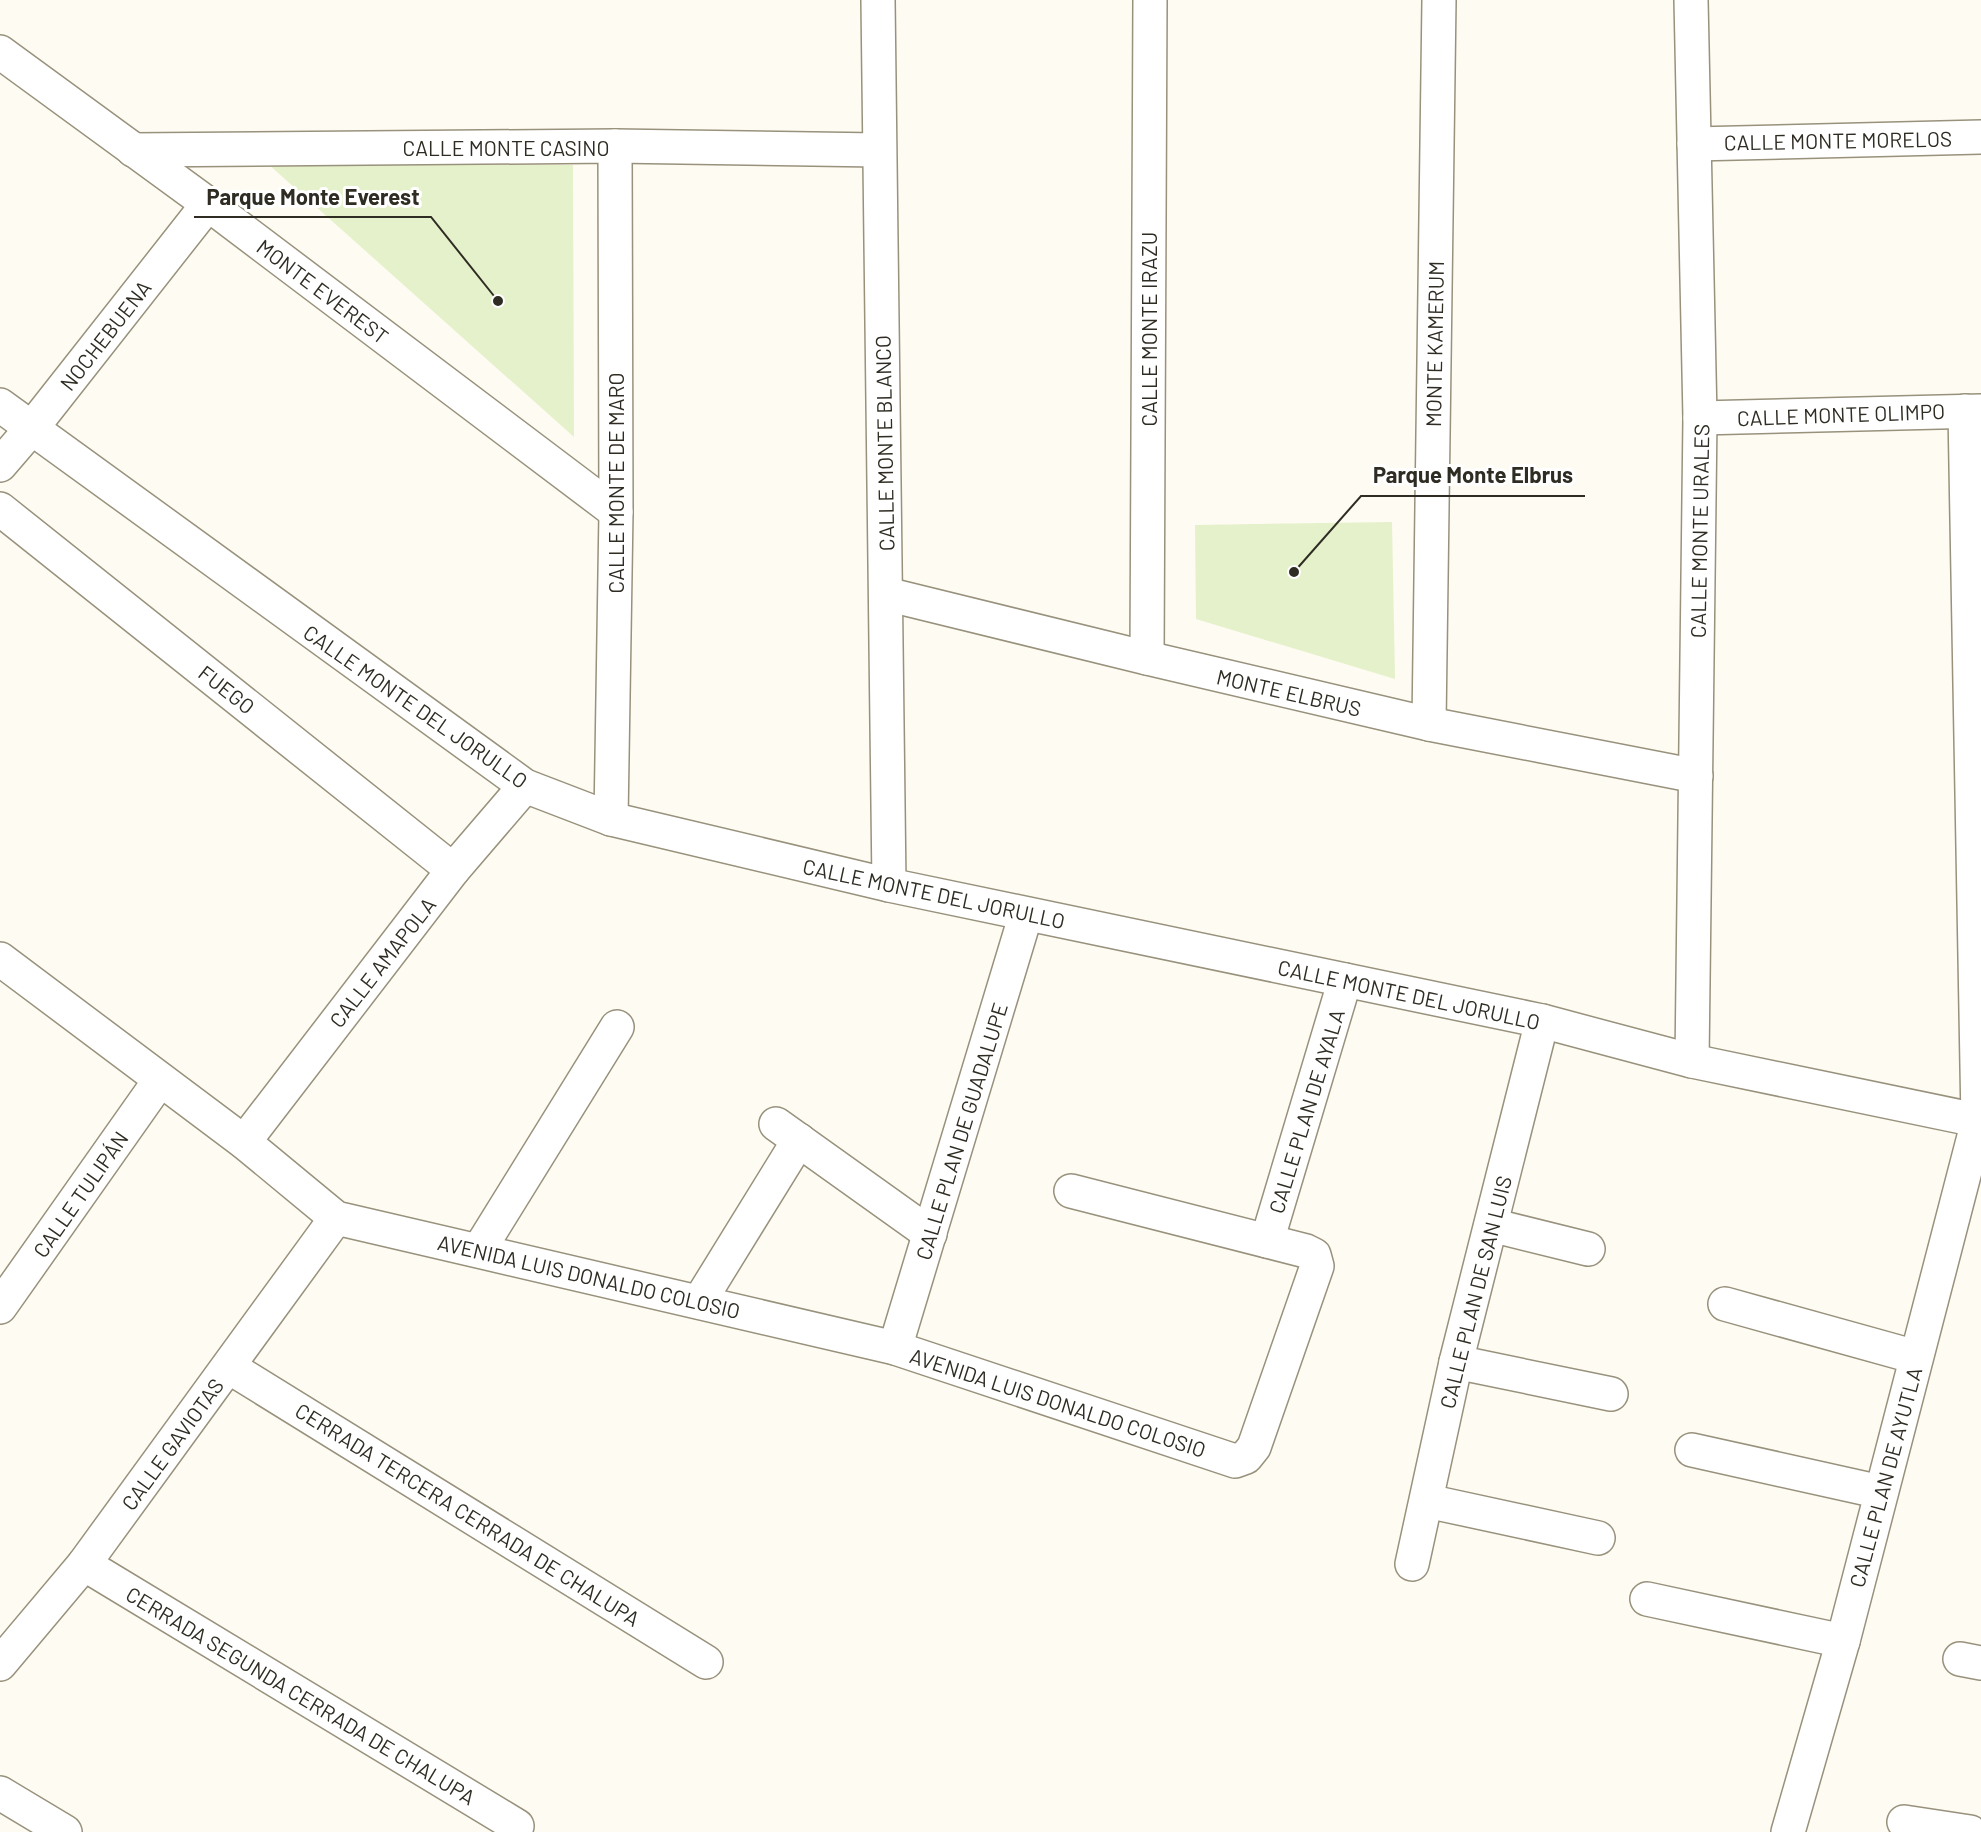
<svg xmlns="http://www.w3.org/2000/svg" width="1981" height="1832" viewBox="0 0 1981 1832" font-family="Barlow,sans-serif">
  <rect width="100%" height="100%" fill="#fefbf2"/>
  <!-- park -->
  <g fill="#e5f1ca">
    <path d="M267,163L573,165L574,437Z"/>
    <path d="M1392,522L1395,679L1196,619L1195,525Z"/>
  </g>
  <g fill="none" stroke-linecap="round" stroke-linejoin="round">
    <defs>
      <g id="street">
        <path d="M1691,0L1700,418L1692,1061"/>
        <path d="M0,52L208,204L616,512"/>
        <path d="M1694,144L1981,137"/>
        <path d="M133,150L615,146L879,150"/>
        <path d="M0,405L525,786L611,819L889,885"/>
        <path d="M1700,418L1981,411"/>
        <path d="M0,465L31,429L208,204"/>
        <path d="M0,509L453,870"/>
        <path d="M886,594L1147,658L1429,724L1696,776"/>
        <path d="M1147,658L1150,0"/>
        <path d="M1429,724L1439,0"/>
        <path d="M611,819L616,512L615,146"/>
        <path d="M0,959L244,1142L336,1218L895,1348L1235,1461L1246,1457L1254,1447L1317,1266L1314,1255L1306,1251L1071,1191"/>
        <path d="M776,1124L930,1234"/>
        <path d="M244,1142L453,870L525,786"/>
        <path d="M1491,1225L1588,1249"/>
        <path d="M1267,1241L1345,980"/>
        <path d="M479,1250L617,1027"/>
        <path d="M699,1302L799,1140"/>
        <path d="M1725,1304L1916,1357"/>
        <path d="M0,1307L160,1080"/>
        <path d="M895,1348L1026,914"/>
        <path d="M1456,1362L1611,1394"/>
        <path d="M229,1367L706,1662"/>
        <path d="M1692,1450L1881,1492"/>
        <path d="M1427,1501L1598,1538"/>
        <path d="M84,1564L517,1826"/>
        <path d="M1412,1564L1456,1362L1542,1021"/>
        <path d="M1647,1599L1843,1641"/>
        <path d="M1960,1659L1981,1663"/>
        <path d="M0,1664L84,1564L336,1218"/>
        <path d="M0,1793L65,1832"/>
        <path d="M1904,1822L1970,1832"/>
        <path d="M1788,1832L1843,1641L1978,1121L1965,411"/>
      </g>
      <path id="secondary" d="M878,0L889,885L1542,1021L1692,1061L1981,1121"/>
    </defs>
    <!-- street casing -->
    <use href="#street" stroke="#98917c" stroke-width="36"/>
    <!-- secondary casing -->
    <use href="#secondary" stroke="#98917c" stroke-width="36"/>
    <!-- street -->
    <use href="#street" stroke="#fff" stroke-width="33"/>
    <!-- secondary -->
    <use href="#secondary" stroke="#fff" stroke-width="33"/>
  </g>
  <g text-anchor="middle" dominant-baseline="central" stroke-width="6" stroke-linejoin="round" paint-order="stroke">
    <!-- street labels -->
    <g font-size="21" fill="#2f2c23" stroke="#fff">
      <text transform="translate(1838 140) rotate(-1)">CALLE MONTE MORELOS</text>
      <text x="506" y="147">CALLE MONTE CASINO</text>
      <text transform="translate(323 291) rotate(37)">MONTE EVEREST</text>
      <text transform="translate(1148 329) rotate(-90)">CALLE MONTE IRAZU</text>
      <text transform="translate(105 335) rotate(-52)">NOCHEBUENA</text>
      <text transform="translate(1434 344) rotate(-89)">MONTE KAMERUM</text>
      <text transform="translate(1841 414) rotate(-2)">CALLE MONTE OLIMPO</text>
      <text transform="translate(884 443) rotate(-91)">CALLE MONTE BLANCO</text>
      <text transform="translate(615 483) rotate(-90)">CALLE MONTE DE MARO</text>
      <text transform="translate(1699 531) rotate(-89)">CALLE MONTE URALES</text>
      <text transform="translate(227 689) rotate(38)">FUEGO</text>
      <text transform="translate(1289 692) rotate(13)">MONTE ELBRUS</text>
      <text transform="translate(416 706) rotate(35)">CALLE MONTE DEL JORULLO</text>
      <text transform="translate(934 893) rotate(12)">CALLE MONTE DEL JORULLO</text>
      <text transform="translate(382 962) rotate(-52)">CALLE AMAPOLA</text>
      <text transform="translate(1409 994) rotate(12)">CALLE MONTE DEL JORULLO</text>
      <text transform="translate(1306 1111) rotate(-73)">CALLE PLAN DE AYALA</text>
      <text transform="translate(961 1131) rotate(-73)">CALLE PLAN DE GUADALUPE</text>
      <text transform="translate(80 1194) rotate(-55)">CALLE TULIPÁN</text>
      <text transform="translate(589 1276) rotate(13)">AVENIDA LUIS DONALDO COLOSIO</text>
      <text transform="translate(1475 1292) rotate(-76)">CALLE PLAN DE SAN LUIS</text>
      <text transform="translate(1058 1402) rotate(18)">AVENIDA LUIS DONALDO COLOSIO</text>
      <text transform="translate(172 1444) rotate(-54)">CALLE GAVIOTAS</text>
      <text transform="translate(1885 1477) rotate(-75)">CALLE PLAN DE AYUTLA</text>
      <text transform="translate(468 1514) rotate(32)">CERRADA TERCERA CERRADA DE CHALUPA</text>
      <text transform="translate(301 1695) rotate(31)">CERRADA SEGUNDA CERRADA DE CHALUPA</text>
    </g>
  </g>
  <!-- callouts -->
  <path fill="none" stroke="#2f2c23" stroke-width="2" d="M498 301L431 217H194M1294 572L1361 496H1585"/>
  <g fill="#2f2c23" stroke="#fff" stroke-width="2">
    <circle cx="498" cy="301" r="6"/>
    <circle cx="1294" cy="572" r="6"/>
  </g>
  <g font-size="22" text-anchor="middle" font-weight="bold" fill="#2f2c23" stroke="#fff" stroke-width="6" stroke-linejoin="round" paint-order="stroke">
    <text x="313" y="205">Parque Monte Everest</text>
    <text x="1473" y="483">Parque Monte Elbrus</text>
  </g>
</svg>
